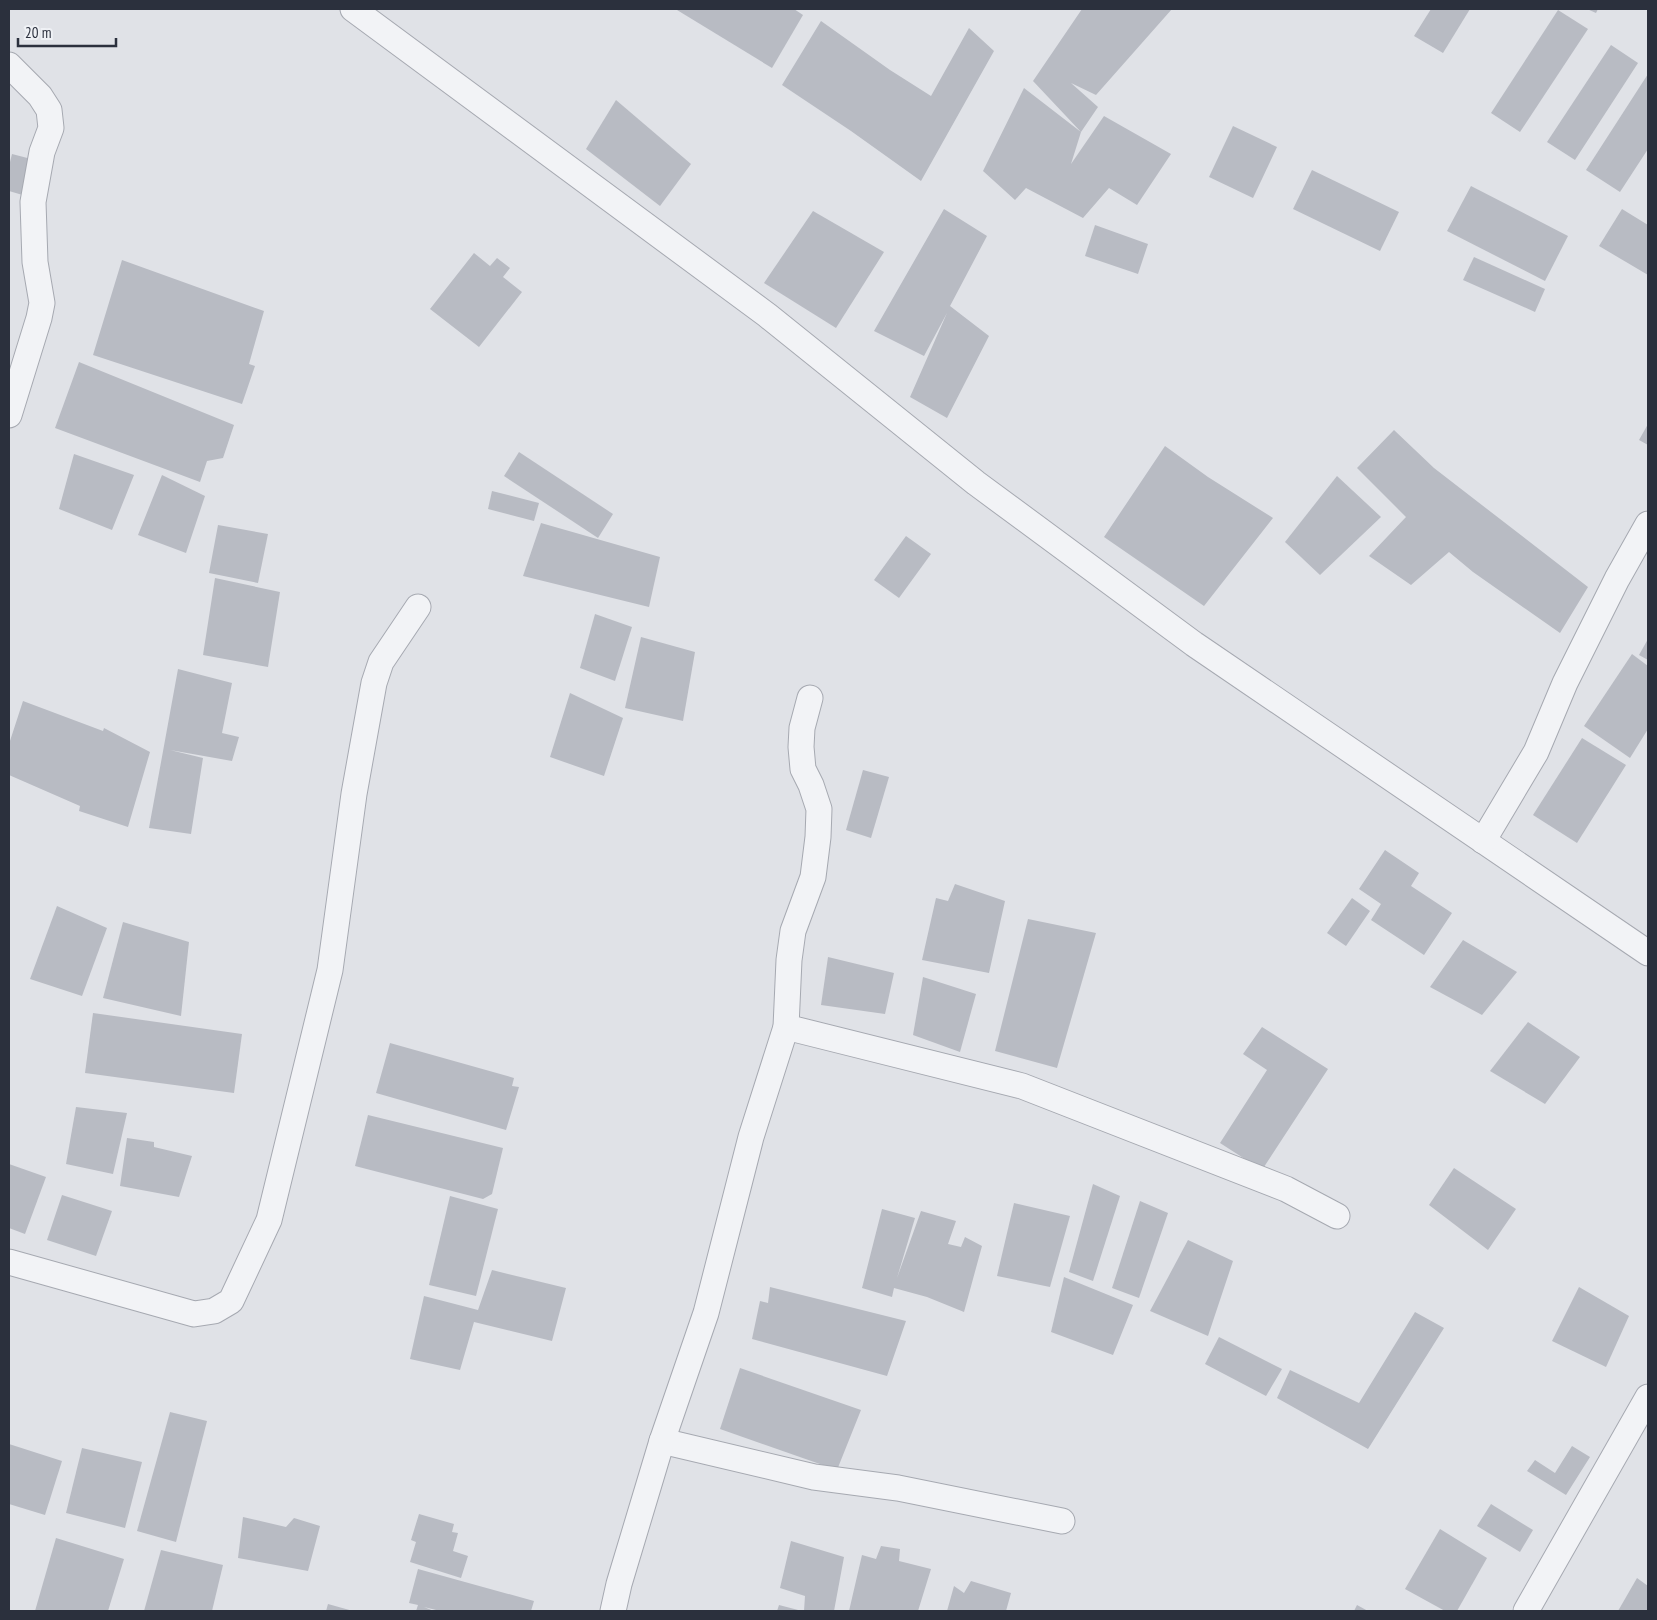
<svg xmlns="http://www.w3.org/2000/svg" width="1657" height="1620" viewBox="0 0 1657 1620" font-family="'PT Sans Narrow',sans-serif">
  <rect width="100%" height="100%" fill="#e0e2e7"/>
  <!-- building -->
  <g fill="#b8bbc3">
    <path d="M678,9H794L803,15L772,68L677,10Z"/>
    <path d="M1082,9H1172L1096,95L1071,83L1098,107L1081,132L1071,164L1104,116L1171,154L1137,205L1109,188L1083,218L1026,188L1015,200L983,171L1024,88L1081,132L1033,81Z"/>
    <path d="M1431,9H1470L1443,53L1414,36Z"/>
    <path d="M1587,9H1598L1596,13Z"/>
    <path d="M1558,10L1588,29L1520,132L1491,113Z"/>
    <path d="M821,21L890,70L931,96L969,28L994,51L921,181L851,131L782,85Z"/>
    <path d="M1611,45L1638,63L1575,160L1547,142Z"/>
    <path d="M1648,74V149L1620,192L1586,170Z"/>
    <path d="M616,100L691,164L660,206L586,149Z"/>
    <path d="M1233,126L1277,147L1253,198L1209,177Z"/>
    <path d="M12,154L35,160L26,196L9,191V166Z"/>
    <path d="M1312,170L1399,212L1380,251L1293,209Z"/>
    <path d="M1471,186L1568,236L1545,281L1447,231Z"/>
    <path d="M944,209L987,236L950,306L989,336L947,418L910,397L947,313L924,356L874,331Z"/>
    <path d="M1622,209L1648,225V275L1599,246Z"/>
    <path d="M813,211L884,252L836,328L764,283Z"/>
    <path d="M1095,225L1148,244L1138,274L1085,256Z"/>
    <path d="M474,253L490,266L497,258L510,268L503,277L522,292L479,347L430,309Z"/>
    <path d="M1474,257L1545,289L1535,312L1463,280Z"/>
    <path d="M122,260L264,311L249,364L255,366L242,404L93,355Z"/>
    <path d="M79,362L234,425L223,458L207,461L200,482L55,428Z"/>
    <path d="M1648,424V445L1639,440Z"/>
    <path d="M1394,430L1434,468L1588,587L1560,633L1473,572L1449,552L1411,585L1369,556L1406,517L1357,468Z"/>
    <path d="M1165,446L1208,477L1273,518L1204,606L1104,537Z"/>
    <path d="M519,452L613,514L598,538L504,476Z"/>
    <path d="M74,454L134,475L112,530L59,509Z"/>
    <path d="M162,475L205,496L186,553L138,535Z"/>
    <path d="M1337,476L1381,517L1320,575L1285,542Z"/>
    <path d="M492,491L539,503L534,521L488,509Z"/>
    <path d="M541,523L660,557L649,607L523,576Z"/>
    <path d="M218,525L268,534L258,583L209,573Z"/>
    <path d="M906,536L931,554L899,598L874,580Z"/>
    <path d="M215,578L280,592L268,667L203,655Z"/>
    <path d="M595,614L632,627L615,681L580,668Z"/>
    <path d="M641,637L695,652L683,721L625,708Z"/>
    <path d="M1648,639V660L1639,655Z"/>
    <path d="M1632,654L1648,666V729L1630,758L1584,726Z"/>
    <path d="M178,669L232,683L222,733L239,737L232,761L170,750L203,758L191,834L149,828Z"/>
    <path d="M570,693L623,718L604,776L550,757Z"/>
    <path d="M23,701L103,731L104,728L150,752L128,827L79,811L80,806L9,775V744Z"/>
    <path d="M1582,738L1626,765L1577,843L1533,815Z"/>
    <path d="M863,770L889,777L871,838L846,830Z"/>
    <path d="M1385,850L1419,873L1411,886L1452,913L1424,955L1371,920L1381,904L1359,889Z"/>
    <path d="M955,884L1005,901L989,973L922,960L936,898L948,901Z"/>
    <path d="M1352,898L1370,911L1346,946L1327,933Z"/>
    <path d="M57,906L107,928L82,996L30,979Z"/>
    <path d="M1028,919L1096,933L1057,1068L995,1051Z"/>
    <path d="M123,922L189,942L181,1016L103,998Z"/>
    <path d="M1463,940L1517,972L1482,1015L1430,987Z"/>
    <path d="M828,957L894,973L885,1014L821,1005Z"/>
    <path d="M923,977L976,994L960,1052L913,1035Z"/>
    <path d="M93,1013L242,1034L234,1093L85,1073Z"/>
    <path d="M1528,1022L1580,1057L1545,1104L1490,1071Z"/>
    <path d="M1262,1027L1328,1069L1262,1170L1220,1143L1267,1070L1243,1054Z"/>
    <path d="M390,1043L514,1078L512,1086L519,1087L506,1130L376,1093Z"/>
    <path d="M76,1107L127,1113L113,1174L66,1164Z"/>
    <path d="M368,1115L503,1148L492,1194L483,1199L355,1166Z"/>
    <path d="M127,1138L154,1142V1147L192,1156L179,1197L120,1186Z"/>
    <path d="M9,1164L46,1177L25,1234L9,1228Z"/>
    <path d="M1454,1168L1516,1209L1488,1250L1429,1205Z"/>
    <path d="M1093,1184L1120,1196L1093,1281L1069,1272Z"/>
    <path d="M62,1195L112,1211L96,1256L47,1240Z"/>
    <path d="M450,1196L498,1209L476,1296L429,1285Z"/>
    <path d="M1140,1201L1168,1213L1139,1298L1112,1288Z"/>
    <path d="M1014,1203L1070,1216L1050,1287L997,1276Z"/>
    <path d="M882,1209L915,1218L897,1278L921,1211L956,1221L948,1244L961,1247L965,1237L982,1246L964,1312L927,1297L894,1288L892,1297L862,1288Z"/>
    <path d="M1188,1240L1233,1261L1208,1336L1150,1311Z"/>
    <path d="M492,1270L566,1288L552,1341L474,1322L460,1370L410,1359L424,1296L478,1310Z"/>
    <path d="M1064,1277L1133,1305L1113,1355L1051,1332Z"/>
    <path d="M770,1287L906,1321L887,1376L752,1339L760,1301L768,1303Z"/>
    <path d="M1579,1287L1629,1316L1606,1367L1552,1341Z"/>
    <path d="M1415,1312L1444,1328L1368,1449L1277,1398L1290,1370L1359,1403Z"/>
    <path d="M1219,1337L1282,1369L1266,1396L1205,1364Z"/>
    <path d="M740,1368L861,1410L837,1470L720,1429Z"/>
    <path d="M170,1412L207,1421L176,1542L137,1531Z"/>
    <path d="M9,1444L62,1461L45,1515L9,1504Z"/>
    <path d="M1572,1446L1590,1457L1566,1495L1527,1471L1535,1460L1555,1473Z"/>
    <path d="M82,1448L142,1462L125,1528L66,1513Z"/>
    <path d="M1491,1504L1533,1530L1520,1552L1477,1526Z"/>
    <path d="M419,1514L454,1524L452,1532L458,1533L453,1551L468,1556L461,1578L410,1562L416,1542L411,1540Z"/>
    <path d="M243,1517L286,1527L294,1518L320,1526L308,1571L238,1558Z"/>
    <path d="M1440,1529L1487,1558L1457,1611H1445L1405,1589Z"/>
    <path d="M56,1538L124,1559L108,1611H35Z"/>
    <path d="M791,1541L844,1557L834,1611H804L805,1596L780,1588Z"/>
    <path d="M881,1546L900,1549L899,1561L931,1569L918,1611H849L862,1555L876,1559Z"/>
    <path d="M161,1550L223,1565L212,1611H144Z"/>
    <path d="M418,1569L534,1601L531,1611H440L424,1607L434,1611H416L418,1605L409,1603Z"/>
    <path d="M1637,1578L1648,1586V1611H1618Z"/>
    <path d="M971,1581L1011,1593L1006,1611H947L954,1586L964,1593Z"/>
    <path d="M328,1604L353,1611H326Z"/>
    <path d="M779,1605L802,1611H777Z"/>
    <path d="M1357,1605L1368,1611H1354Z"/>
  </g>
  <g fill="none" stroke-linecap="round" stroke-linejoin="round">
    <defs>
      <g id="street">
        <path d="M353,9L767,315L976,483L1194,644L1648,953"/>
        <path d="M9,65L40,96L49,110L51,128L42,152L33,202L35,262L42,303L39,318L9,415"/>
        <path d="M1483,841L1536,752L1565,683L1617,579L1648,524"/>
        <path d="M786,1027L1022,1086L1286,1189L1337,1216"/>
        <path d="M9,1262L194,1314L214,1311L231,1301L269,1220L330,970L354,794L374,683L381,662L418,607"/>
        <path d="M662,1441L814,1477L898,1488L1062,1521"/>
        <path d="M613,1611L619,1584L662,1441L706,1313L751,1137L786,1027L789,960L793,931L813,877L818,837L819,809L811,785L803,769L801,747L802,728L810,698"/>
        <path d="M1526,1611L1648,1397"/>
      </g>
    </defs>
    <!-- street casing -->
    <use href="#street" stroke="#a6a9b1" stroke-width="27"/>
    <!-- street -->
    <use href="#street" stroke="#f2f3f6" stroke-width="25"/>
  </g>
  <!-- border -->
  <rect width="1657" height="1620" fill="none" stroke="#2b303d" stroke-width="20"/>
  <!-- scale -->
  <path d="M18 38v8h98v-8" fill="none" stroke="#2b303d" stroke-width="2.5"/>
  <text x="25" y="38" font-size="15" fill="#2b303d" stroke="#eff1f5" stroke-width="4" paint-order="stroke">20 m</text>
</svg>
